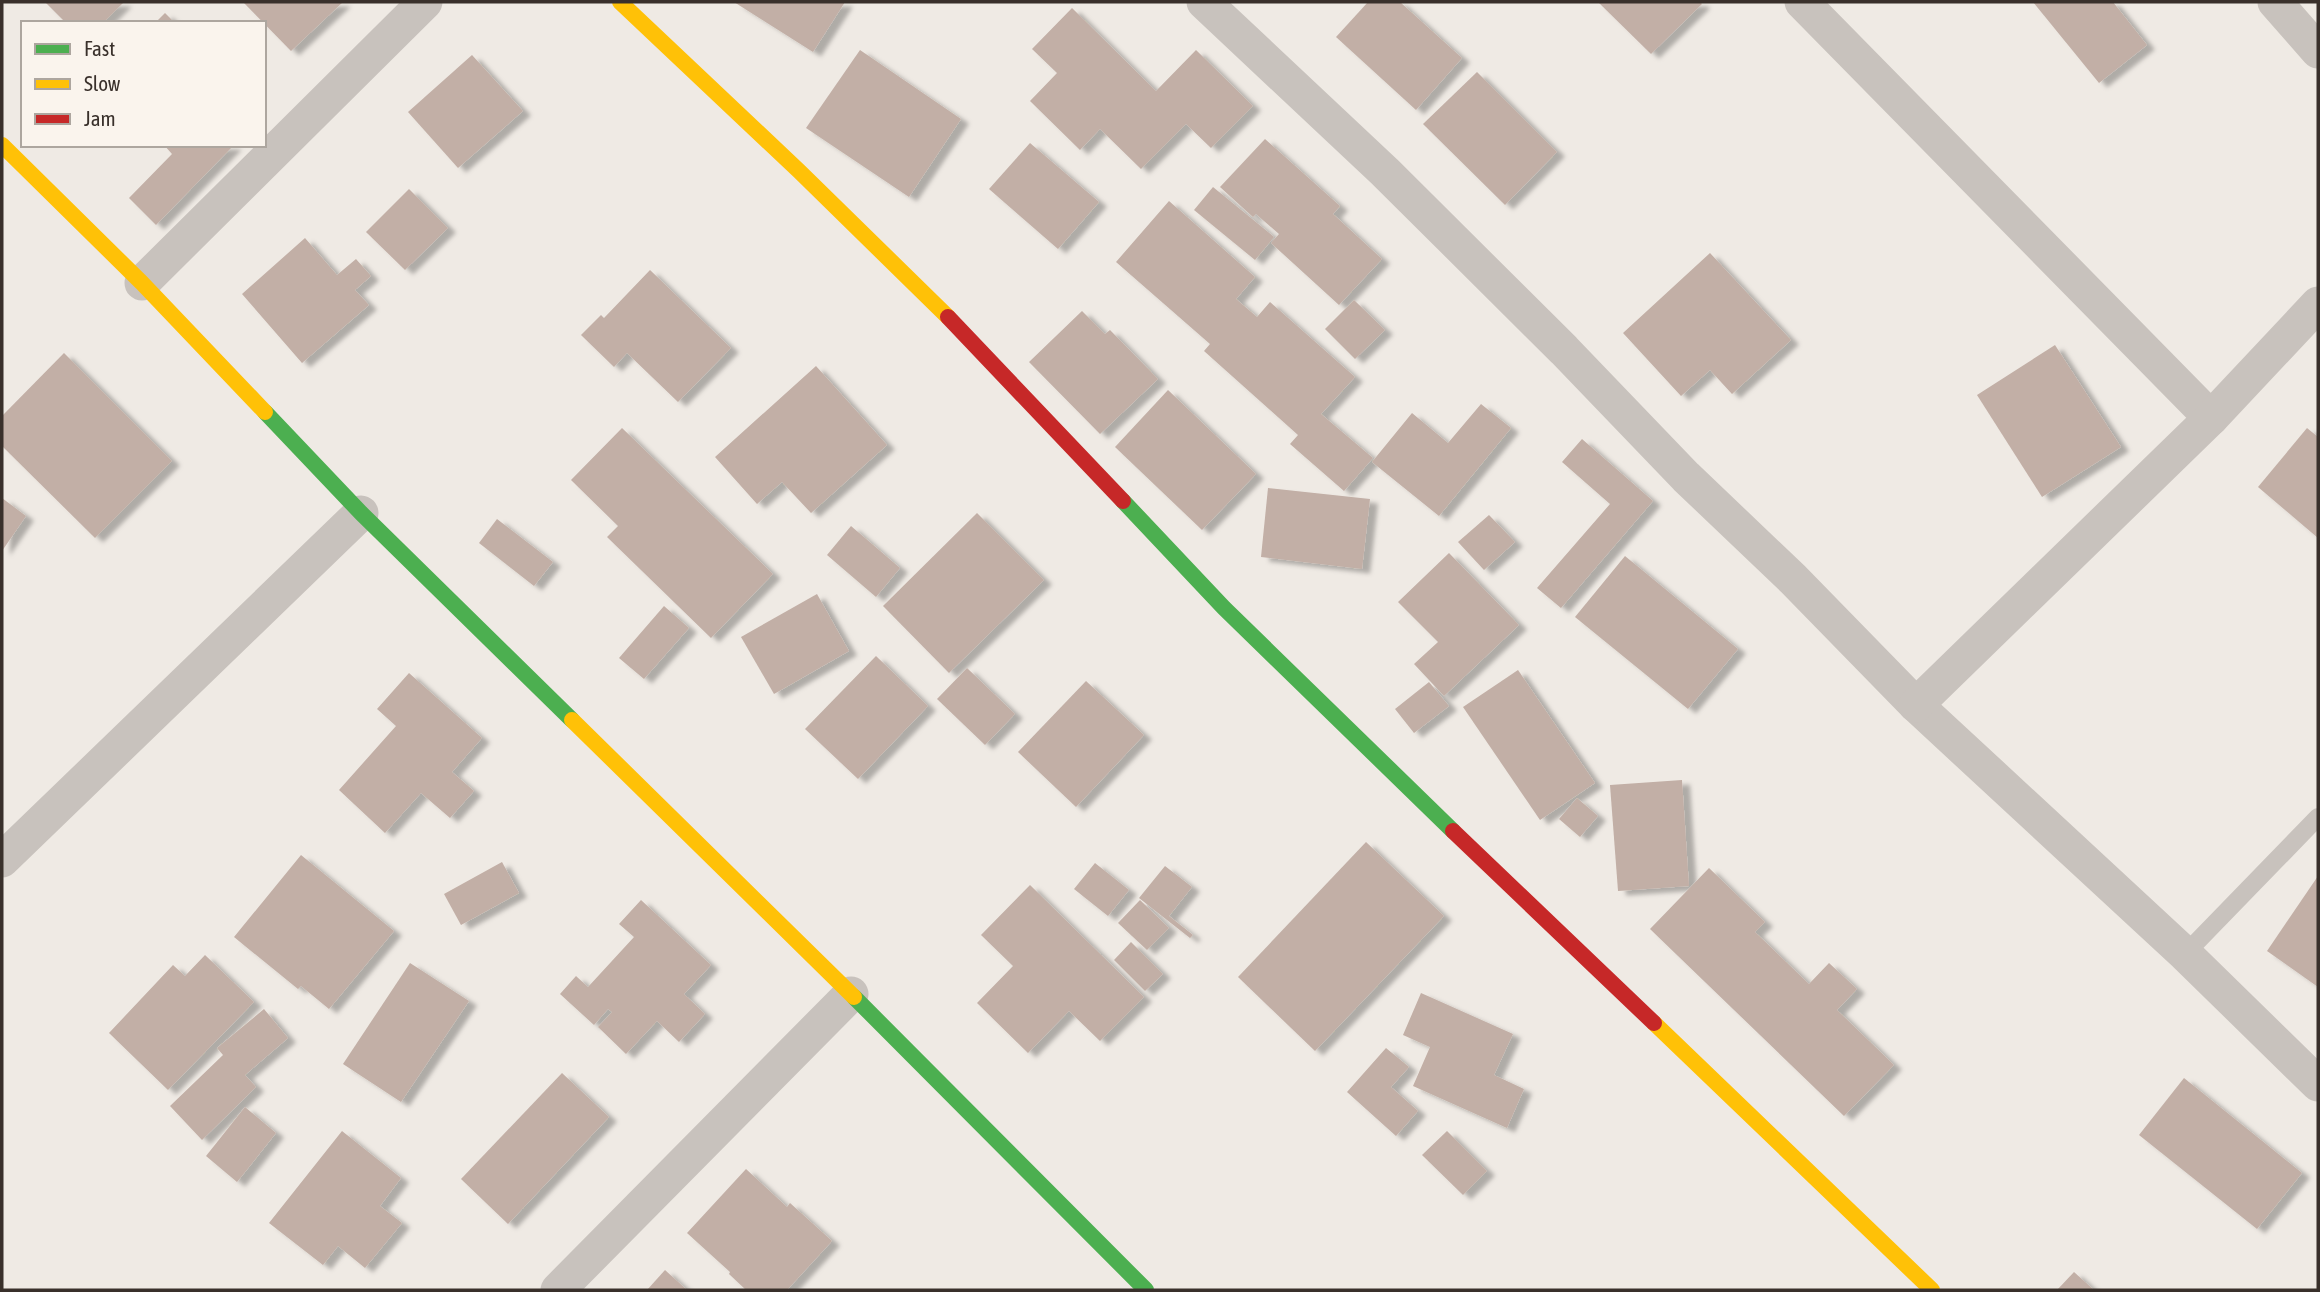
<svg xmlns="http://www.w3.org/2000/svg" width="2320" height="1292" viewBox="0 0 2320 1292" font-family="'Asap Condensed',sans-serif">
  <defs>
    <filter id="shadow"><feDropShadow dx="8" dy="4.5" stdDeviation="2" flood-color="#0004"/></filter>
  </defs>
  <rect width="100%" height="100%" fill="#efeae4"/>
  <!-- building -->
  <g fill="#c2afa6" filter="url(#shadow)">
    <path d="M45,2H124L103,23H66Z"/>
    <path d="M243,2H343L291,51Z"/>
    <path d="M734,2H845L813,52Z"/>
    <path d="M1368,2H1400L1462,58L1416,110L1336,37Z"/>
    <path d="M1598,2H1700L1702,4L1651,54Z"/>
    <path d="M2033,2H2113L2147,45L2099,83Z"/>
    <path d="M1072,8L1156,91L1196,50L1253,106L1211,148L1186,124L1141,169L1100,129L1080,150L1030,101L1057,73L1032,49Z"/>
    <path d="M165,13L175,23H155Z"/>
    <path d="M860,50L961,119L909,197L806,128Z"/>
    <path d="M472,55L523,111L458,168L408,112Z"/>
    <path d="M1477,72L1557,152L1505,205L1423,124Z"/>
    <path d="M1265,139L1340,206L1333,214L1382,259L1339,305L1271,243L1279,234L1256,214L1253,217L1220,187Z"/>
    <path d="M1030,143L1099,202L1058,249L989,189Z"/>
    <path d="M164,145H234L156,225L129,198L172,154Z"/>
    <path d="M1213,187L1274,237L1255,260L1194,210Z"/>
    <path d="M409,189L448,228L405,270L366,232Z"/>
    <path d="M1169,201L1255,277L1236,299L1257,317L1270,302L1355,377L1321,414L1373,458L1344,491L1290,444L1298,435L1204,351L1210,344L1116,262Z"/>
    <path d="M305,238L337,275L356,259L371,276L355,290L369,305L302,363L242,294Z"/>
    <path d="M1710,253L1791,340L1732,394L1710,370L1681,396L1623,333Z"/>
    <path d="M650,270L731,348L678,402L627,353L614,367L581,335L601,315L604,318Z"/>
    <path d="M1354,300L1385,330L1355,359L1325,329Z"/>
    <path d="M1082,311L1105,334L1110,330L1158,379L1100,434L1029,362Z"/>
    <path d="M2055,345L2121,447L2042,497L1977,395Z"/>
    <path d="M64,353L172,461L95,538L2,446V416Z"/>
    <path d="M816,366L887,445L811,513L782,482L757,504L715,457Z"/>
    <path d="M1168,390L1256,474L1202,530L1115,447Z"/>
    <path d="M1481,404L1511,428L1439,516L1372,462L1412,413L1448,443Z"/>
    <path d="M622,428L773,574L711,638L607,537L618,526L571,480Z"/>
    <path d="M2307,428L2318,437V538L2258,487Z"/>
    <path d="M1582,439L1653,501L1561,608L1537,588L1610,504L1562,462Z"/>
    <path d="M1268,488L1370,499L1362,569L1261,557Z"/>
    <path d="M2,498L26,516L2,551Z"/>
    <path d="M977,513L1044,580L949,673L883,606Z"/>
    <path d="M1489,515L1515,542L1484,570L1458,542Z"/>
    <path d="M497,519L553,562L534,586L479,543Z"/>
    <path d="M851,526L900,568L876,597L827,555Z"/>
    <path d="M1449,553L1519,625L1444,696L1414,664L1438,642L1398,602Z"/>
    <path d="M1625,556L1738,649L1688,709L1575,617Z"/>
    <path d="M817,594L849,651L774,694L741,637Z"/>
    <path d="M664,606L689,628L644,679L619,658Z"/>
    <path d="M876,656L928,706L858,779L805,729Z"/>
    <path d="M967,668L1015,714L985,745L937,699Z"/>
    <path d="M1518,670L1595,783L1540,820L1463,707Z"/>
    <path d="M409,673L482,738L452,772L474,791L450,818L421,793L385,833L339,790L396,726L377,709Z"/>
    <path d="M1086,681L1144,735L1076,807L1018,752Z"/>
    <path d="M1429,682L1449,706L1414,733L1395,709Z"/>
    <path d="M1682,780L1689,886L1618,891L1610,785Z"/>
    <path d="M1577,798L1598,816L1580,837L1559,819Z"/>
    <path d="M1366,842L1444,916L1315,1051L1238,977Z"/>
    <path d="M301,855L394,931L329,1009L301,986L298,989L234,937Z"/>
    <path d="M502,862L519,893L461,925L444,894Z"/>
    <path d="M1095,863L1129,890L1108,916L1074,889Z"/>
    <path d="M1165,866L1192,887L1169,916L1193,935L1190,938L1139,898Z"/>
    <path d="M1709,868L1765,922L1755,932L1809,984L1829,963L1857,989L1837,1010L1894,1065L1844,1116L1650,929Z"/>
    <path d="M2318,876V987L2267,951Z"/>
    <path d="M1030,885L1144,997L1100,1041L1069,1011L1028,1053L977,1003L1013,966L981,935Z"/>
    <path d="M641,900L711,965L684,994L705,1014L679,1042L657,1021L626,1054L598,1027L612,1012L608,1009L594,1025L560,994L576,976L588,987L634,937L619,924Z"/>
    <path d="M1140,900L1169,928L1147,950L1118,923Z"/>
    <path d="M1131,942L1163,974L1145,991L1114,960Z"/>
    <path d="M205,955L254,1002L168,1090L109,1033L173,965L185,976Z"/>
    <path d="M410,963L469,1001L401,1102L343,1064Z"/>
    <path d="M1421,993L1513,1034L1494,1075L1524,1089L1507,1128L1413,1086L1430,1047L1403,1035Z"/>
    <path d="M264,1009L288,1038L245,1075L256,1087L202,1140L170,1106L223,1055L217,1048Z"/>
    <path d="M1386,1048L1409,1067L1391,1087L1418,1111L1396,1136L1347,1092Z"/>
    <path d="M562,1073L609,1117L508,1224L461,1179Z"/>
    <path d="M2184,1078L2302,1173L2257,1229L2139,1135Z"/>
    <path d="M245,1107L276,1133L237,1182L206,1156Z"/>
    <path d="M342,1131L401,1178L380,1206L402,1223L365,1268L338,1246L323,1265L269,1223Z"/>
    <path d="M1447,1131L1487,1171L1463,1195L1422,1155Z"/>
    <path d="M746,1169L787,1207L790,1203L832,1241L787,1290H746L729,1274L730,1272L687,1233Z"/>
    <path d="M665,1270L687,1290H647Z"/>
    <path d="M2074,1272L2094,1290H2057Z"/>
  </g>
  <g fill="none" stroke-linecap="round" stroke-linejoin="round">
    <!-- lane -->
    <path stroke="#c8c2bd" stroke-width="18" d="M2185,954L2318,817"/>
    <!-- street -->
    <g stroke="#c8c2bd" stroke-width="35">
      <path d="M1204,2L1385,172L1564,350L1686,477L1793,579L1916,705L2185,954L2318,1084"/>
      <path d="M1802,2L2211,418"/>
      <path d="M2275,2L2318,51"/>
      <path d="M142,283L425,2"/>
      <path d="M1916,705L2211,418L2318,304"/>
      <path d="M2,860L361,513"/>
      <path d="M558,1290L851,994"/>
    </g>
    <!-- fast -->
    <g stroke="#4caf50" stroke-width="16">
      <path d="M265,412L361,513L572,720"/>
      <path d="M1123,501L1224,608L1453,831"/>
      <path d="M854,997L1146,1290"/>
    </g>
    <!-- slow -->
    <g stroke="#ffc107" stroke-width="16">
      <path d="M620,2L799,171L948,317"/>
      <path d="M2,145L142,283L265,412"/>
      <path d="M572,720L854,997"/>
      <path d="M1654,1023L1932,1290"/>
    </g>
    <!-- jam -->
    <g stroke="#c62828" stroke-width="16">
      <path d="M948,317L1123,501"/>
      <path d="M1453,831L1654,1023"/>
    </g>
  </g>
  <!-- border -->
  <rect width="2320" height="1292" fill="none" stroke="#39302b" stroke-width="7"/>
  <!-- legend -->
  <rect x="21" y="21" width="245" height="126" fill="#faf4ed" stroke="#ada69f" stroke-width="2"/>
  <rect x="35" y="44" width="35" height="10" fill="#4caf50" stroke="#ada69f" stroke-width="2"/>
  <text x="84" y="56" font-size="21" fill="#39302b">Fast</text>
  <rect x="35" y="79" width="35" height="10" fill="#ffc107" stroke="#ada69f" stroke-width="2"/>
  <text x="84" y="91" font-size="21" fill="#39302b">Slow</text>
  <rect x="35" y="114" width="35" height="10" fill="#c62828" stroke="#ada69f" stroke-width="2"/>
  <text x="84" y="126" font-size="21" fill="#39302b">Jam</text>
</svg>
